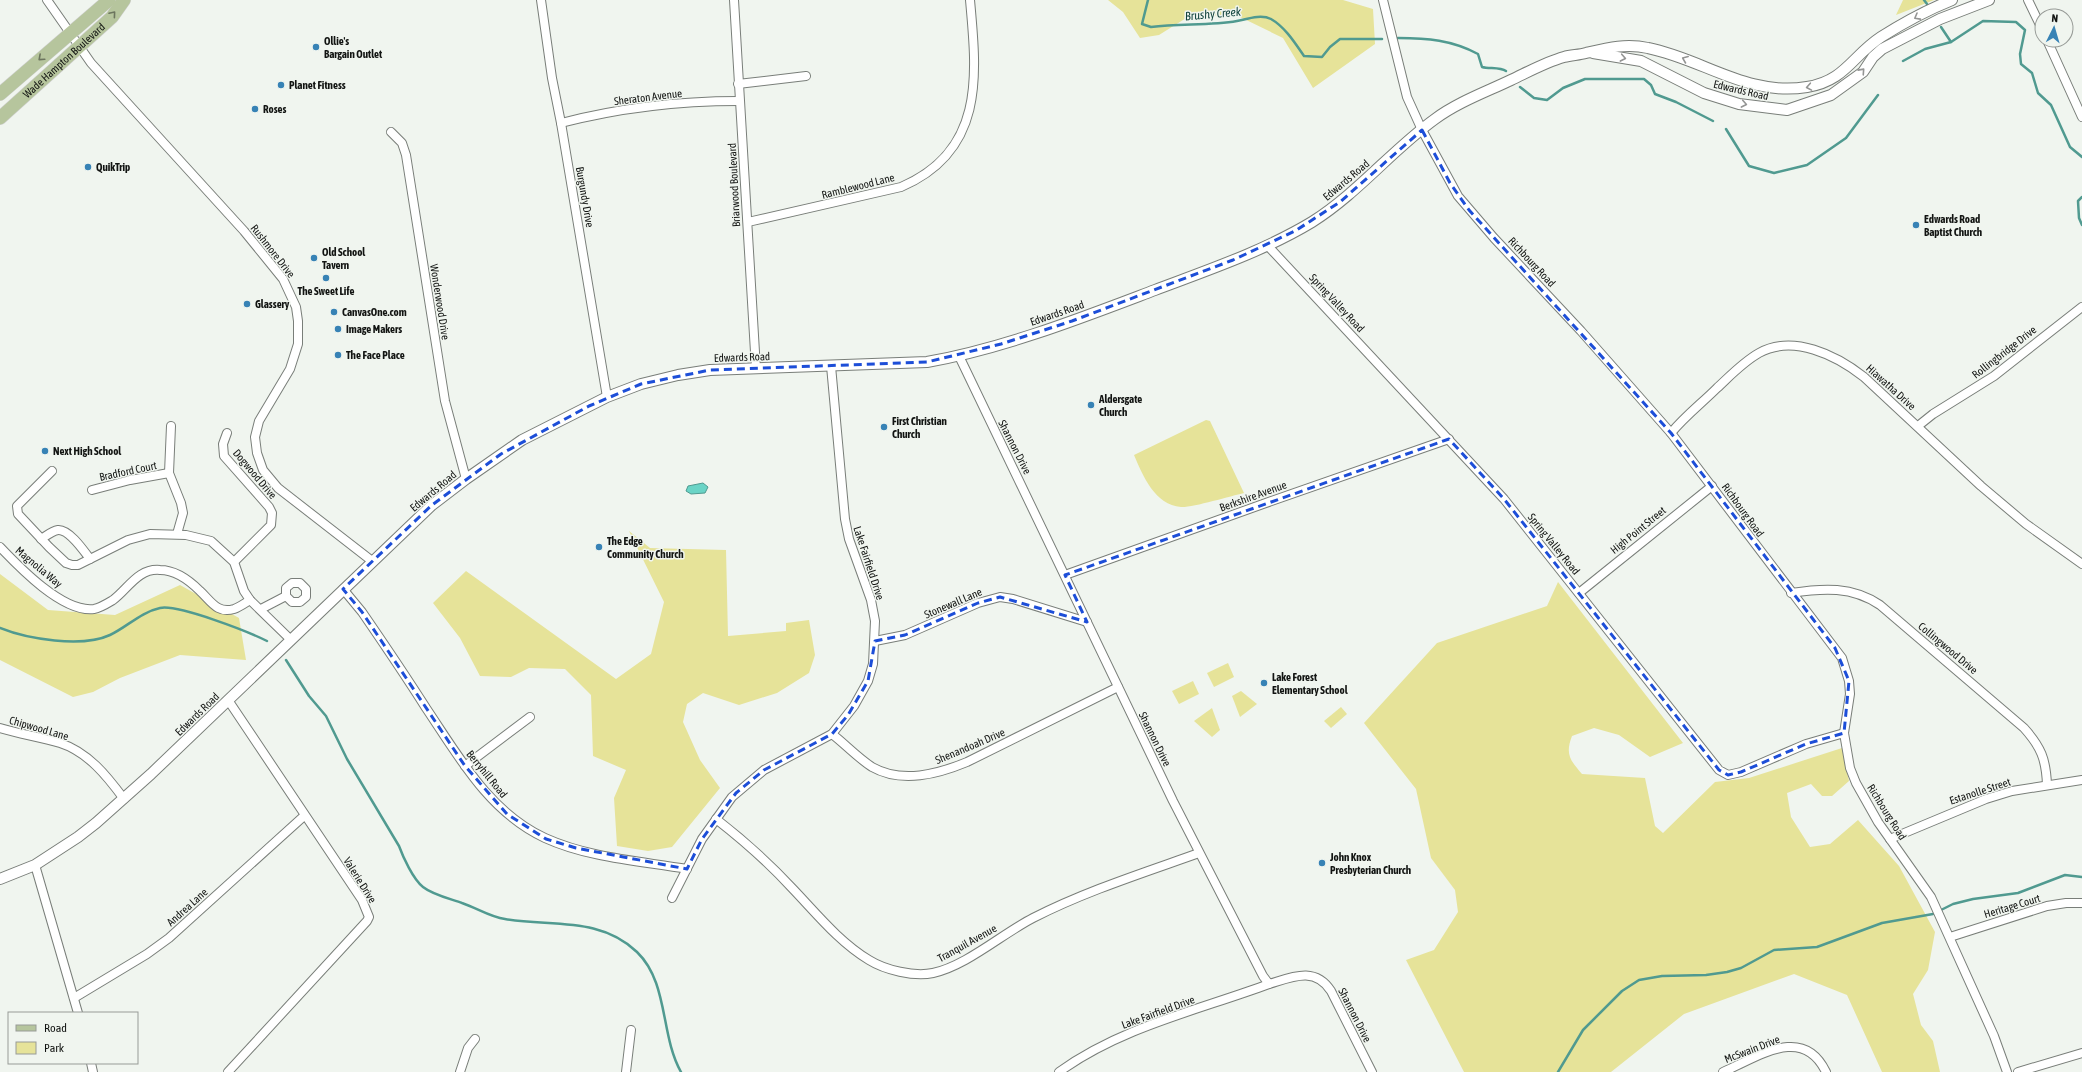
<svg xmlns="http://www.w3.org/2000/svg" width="2082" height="1072" viewBox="0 0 2082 1072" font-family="'Asap Condensed',sans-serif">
  <rect width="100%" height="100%" fill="#f0f5ef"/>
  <!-- green -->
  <g fill="#e6e399">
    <path d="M1108,0H1343L1373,9L1375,44L1313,88L1283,38L1238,16L1191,15L1159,35L1140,38L1123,12Z"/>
    <path d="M1903,0H1934L1896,15Z"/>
    <path d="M1206,420L1210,421L1244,493C1231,496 1191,508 1181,507C1155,505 1143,476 1134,455Z"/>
    <path d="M629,531L650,548L726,550L728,636L786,631V623L809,620L815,655L809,673L777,693L739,705L703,693L687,704L683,722L700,760L720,788L672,847L648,851L617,846L614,798L626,770L593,756L591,695L565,669L529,668L511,677L480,676L460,638L433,603L466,571L616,679L651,654L664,602Z"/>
    <path d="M0,574L48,610L115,615L180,585L239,618L246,660L180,655L120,678L93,692L73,697L0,660Z"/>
    <path d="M1558,582L1683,743L1650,757L1619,735L1594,728L1572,736C1565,754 1570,760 1582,774L1645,778L1655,826L1663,833L1715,782L1749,778L1842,748L1849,781L1832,796H1822L1811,784L1787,793L1791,817L1810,847L1830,844L1858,820L1899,866L1935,932L1928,970L1913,994L1921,1025L1933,1041L1940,1072H1882L1847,995L1794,974L1684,1014L1611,1072H1464L1406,960L1434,950L1458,912L1455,890L1431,858L1416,789L1364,723L1437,643L1547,606Z"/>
    <path d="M1228,663L1234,677L1214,687L1207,673Z"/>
    <path d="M1193,681L1199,694L1179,704L1172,691Z"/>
    <path d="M1241,691L1257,704L1240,717L1232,696Z"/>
    <path d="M1341,707L1347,714L1331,728L1324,721Z"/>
    <path d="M1212,708L1220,730L1212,737L1194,721Z"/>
  </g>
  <!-- water -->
  <path fill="#6ad4c6" stroke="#509a90" d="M703,483L708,487L705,493L691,494L686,491L688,486Z"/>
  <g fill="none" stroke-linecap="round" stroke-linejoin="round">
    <!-- stream -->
    <g stroke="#509a90" stroke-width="2.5">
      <path d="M1148,0L1142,24L1151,27C1179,23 1209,26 1237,21C1247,19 1261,14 1271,19C1285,27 1295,43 1304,56L1322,57L1330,47L1340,39H1382"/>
      <path d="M1924,0L1927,4"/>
      <path d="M1941,27L1951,42"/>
      <path d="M1398,38C1427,38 1452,40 1478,54L1482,67C1489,69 1500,67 1506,71"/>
      <path d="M1903,61L1925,49L1951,42L1983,21L2016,22L2025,30L2020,54L2021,64L2032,73L2038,93L2051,105L2070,147L2082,157"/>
      <path d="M1520,87L1534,98L1547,100L1563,88L1585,79H1644L1651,85L1655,94L1676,102L1713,121"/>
      <path d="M1726,129L1749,166L1774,173L1807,165L1846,138L1878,95"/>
      <path d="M2082,197L2078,201L2079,218L2082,225"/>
      <path d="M0,628C27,639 82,648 110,635C127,627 141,612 160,608C178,604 249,632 267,641"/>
      <path d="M286,660L309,696L326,716L347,759L399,846C403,857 413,879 423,887C433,895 451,899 462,903C477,908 490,917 505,919C550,927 600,916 637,952C669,983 660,1035 681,1072"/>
      <path d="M1558,1072L1583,1030L1622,991L1639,980L1662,976L1706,975L1727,972L1741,968L1774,950L1817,947L1882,923L1933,914L1953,904L1973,899L2018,893L2065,875L2082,877"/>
    </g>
    <defs>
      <g id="minor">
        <path d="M47,0L91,63L244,231L283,279L296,307L298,321V344L290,369L259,421L255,437L257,453L263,470L278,488L372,561"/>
        <path d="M541,0L552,78L561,123L607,397"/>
        <path d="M734,0L756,369"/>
        <path d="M1383,0L1407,97L1422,130L1458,196L1494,238L1581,331L1671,433L1842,658L1849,681L1850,694L1844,733L1850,768L1856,783L1878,822L1931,897L1994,1036L2007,1072"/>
        <path d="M2028,0L2042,29"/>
        <path d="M2047,40L2082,117"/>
        <path d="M738,84L806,76"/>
        <path d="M561,123C619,108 680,101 739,101"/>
        <path d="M391,132L402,143L406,155L445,401L466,479"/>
        <path d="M748,222L901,187C985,151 977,76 970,0"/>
        <path d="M1267,245L1504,499L1719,770L1728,775L1741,772L1806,744L1844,733"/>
        <path d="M959,356L1173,801L1263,976L1269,984C1292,977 1315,966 1331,991L1372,1072"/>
        <path d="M171,426L169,473L181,503L183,513L177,534"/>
        <path d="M1918,426L1933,414L1994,376L2082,307"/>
        <path d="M227,433L223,444L224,456L269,507L272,513L271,525L234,562"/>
        <path d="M1671,433C1685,416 1702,403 1717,388C1730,376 1743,362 1759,353C1793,334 1836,355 1864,377L1981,486L2026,524L2082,564"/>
        <path d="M52,471L17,506L18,514L49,547L66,563L72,565H78L128,540L150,534L186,535L211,541L234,562L244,591L250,600L290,639"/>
        <path d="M92,490L130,480L169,473"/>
        <path d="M41,539C46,536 52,531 58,530C69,529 84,551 90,559"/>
        <path d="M0,547C19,567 63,613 94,609C100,608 108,603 113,600C128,589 138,568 160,570C175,570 190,581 200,591C211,601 217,614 234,609C240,607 245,603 250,600"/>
        <path d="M1065,575L1263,504L1449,439"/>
        <path d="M343,589L362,612C384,644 405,675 426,708C459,757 489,812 545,838C589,858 640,861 687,869"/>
        <path d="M1579,593L1712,486"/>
        <path d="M1791,593C1823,588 1852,586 1880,605L2024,728C2041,747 2046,759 2047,785"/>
        <path d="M261,609L286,596V588L292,583H300L306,589V597L300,602H292L286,596"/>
        <path d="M875,641L905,635L978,603L1000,597L1013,599L1087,622"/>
        <path d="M228,700L362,900L369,917L367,921L228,1072"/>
        <path d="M0,728C20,734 40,737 60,743C88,752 107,776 124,799"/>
        <path d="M832,734C845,744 858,758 872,767C902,784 938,774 967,762L1118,687"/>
        <path d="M465,766L530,717"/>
        <path d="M716,819C743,840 769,863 792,888C816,913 839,942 869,960C885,970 914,977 933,973C966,966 1002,934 1033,918C1086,891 1143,873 1199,853"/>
        <path d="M1890,839L1986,799L2012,791L2082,780"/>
        <path d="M35,865L78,1013"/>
        <path d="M672,898L702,839L732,797L764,770L832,734L854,706L868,681L873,664L875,621L871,600L849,539L845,519L831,366"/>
        <path d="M1950,937L2047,906L2066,903H2082"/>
        <path d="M74,998L147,954L169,938L304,816"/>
        <path d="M91,1063L93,1072"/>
        <path d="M460,1072L468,1048L475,1039"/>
        <path d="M626,1072L631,1030"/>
        <path d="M1059,1072C1121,1027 1199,1010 1269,984"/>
        <path d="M1723,1072C1758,1057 1803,1024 1826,1072"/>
        <path d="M2018,1072L2082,1053"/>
      </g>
      <g id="tertiary">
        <path d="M1593,53L1641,61L1704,93L1739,104L1787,110L1831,95L1863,72L1873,57L1882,49L1940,19L1989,0"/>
        <path d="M0,879L35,865L78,837L96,823L151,774L432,505L466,479L522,440L607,397L641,384L678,375L710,370L927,362C1005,348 1081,318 1155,290C1208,270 1264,251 1312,222C1358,193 1392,150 1435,119C1458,102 1486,92 1511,80C1528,72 1546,62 1564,57C1571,55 1579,55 1586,53C1607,48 1626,43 1648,48C1703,59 1748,97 1807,87C1845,81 1852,56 1881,37C1903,23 1927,10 1952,0"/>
      </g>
      <g id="primary">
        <path d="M0,94L109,0"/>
        <path id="s1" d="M0,118L112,17L124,0"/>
      </g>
    </defs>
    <!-- minor casing -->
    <use href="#minor" stroke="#797e79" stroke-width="10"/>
    <!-- tertiary casing -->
    <use href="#tertiary" stroke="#797e79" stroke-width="12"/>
    <!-- primary casing -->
    <use href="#primary" stroke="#d0d0d0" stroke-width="14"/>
    <!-- minor -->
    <use href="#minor" stroke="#fff" stroke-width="8"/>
    <!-- tertiary -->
    <use href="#tertiary" stroke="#fff" stroke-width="10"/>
    <!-- primary -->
    <use href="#primary" stroke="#b6c59d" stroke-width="13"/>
  </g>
  <!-- one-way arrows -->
  <defs><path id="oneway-chevron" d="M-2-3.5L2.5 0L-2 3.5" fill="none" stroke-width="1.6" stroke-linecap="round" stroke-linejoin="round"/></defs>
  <g stroke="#6c755e">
    <use href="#oneway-chevron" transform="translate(113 14) rotate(-50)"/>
    <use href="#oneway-chevron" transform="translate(41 58) rotate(138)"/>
  </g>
  <g stroke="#949594">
    <use href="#oneway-chevron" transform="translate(1917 17) rotate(151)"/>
    <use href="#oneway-chevron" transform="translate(1623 58) rotate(11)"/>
    <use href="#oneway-chevron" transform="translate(1685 59) rotate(-158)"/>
    <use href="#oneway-chevron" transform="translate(1862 71) rotate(-48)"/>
    <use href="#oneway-chevron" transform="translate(1809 87) rotate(170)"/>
    <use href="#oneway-chevron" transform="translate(1744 104) rotate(11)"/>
  </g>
  <!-- marked area -->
  <path fill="none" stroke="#1d4ed8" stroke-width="3" stroke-dasharray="8 5" stroke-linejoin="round" d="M1422,130L1450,183L1469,210L1671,433L1835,648L1849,681L1844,733L1806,744L1741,772L1728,775L1719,770L1504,499L1449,439L1065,575L1087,622L1000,597L978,603L905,635L875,641L868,681L848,715L832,734L764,770L736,793L702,839L687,869L576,848L546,839L507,814L465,766L362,612L343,589L432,505L501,454L589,406L641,384L710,370L927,362L1001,344L1072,321L1233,260L1295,231L1340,202Z"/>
  <!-- markers -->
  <g fill="#3782b5" stroke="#f0f5ef" stroke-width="1.5">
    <circle cx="316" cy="47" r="4"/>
    <circle cx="281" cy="85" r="4"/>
    <circle cx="255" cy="109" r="4"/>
    <circle cx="88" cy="167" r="4"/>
    <circle cx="1916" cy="225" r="4"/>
    <circle cx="314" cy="258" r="4"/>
    <circle cx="326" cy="278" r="4"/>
    <circle cx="247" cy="304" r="4"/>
    <circle cx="334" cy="312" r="4"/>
    <circle cx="338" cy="329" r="4"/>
    <circle cx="338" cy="355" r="4"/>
    <circle cx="1091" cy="405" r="4"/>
    <circle cx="884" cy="427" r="4"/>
    <circle cx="45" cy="451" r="4"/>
    <circle cx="599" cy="547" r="4"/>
    <circle cx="1264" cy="683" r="4"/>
    <circle cx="1322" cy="863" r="4"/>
  </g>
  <g text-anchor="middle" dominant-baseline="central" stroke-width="3" stroke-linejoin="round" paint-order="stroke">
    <!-- poi labels -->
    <g font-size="11" font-weight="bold" fill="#121412" stroke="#f0f5ef" text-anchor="start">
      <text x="324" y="41">Ollie's<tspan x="324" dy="13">Bargain Outlet</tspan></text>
      <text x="289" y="85">Planet Fitness</text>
      <text x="263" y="109">Roses</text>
      <text x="96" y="167">QuikTrip</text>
      <text x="1924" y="219">Edwards Road<tspan x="1924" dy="13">Baptist Church</tspan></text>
      <text x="322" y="252">Old School<tspan x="322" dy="13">Tavern</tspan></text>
      <text x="326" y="291" text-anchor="middle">The Sweet Life</text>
      <text x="255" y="304">Glassery</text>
      <text x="342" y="312">CanvasOne.com</text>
      <text x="346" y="329">Image Makers</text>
      <text x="346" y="355">The Face Place</text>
      <text x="1099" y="399">Aldersgate<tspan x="1099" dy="13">Church</tspan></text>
      <text x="892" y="421">First Christian<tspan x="892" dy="13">Church</tspan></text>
      <text x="53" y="451">Next High School</text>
      <text x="607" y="541">The Edge<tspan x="607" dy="13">Community Church</tspan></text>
      <text x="1272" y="677">Lake Forest<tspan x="1272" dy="13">Elementary School</tspan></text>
      <text x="1330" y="857">John Knox<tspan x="1330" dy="13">Presbyterian Church</tspan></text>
    </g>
    <!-- street labels -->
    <g font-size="11" fill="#121412" stroke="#f0f5ef">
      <text stroke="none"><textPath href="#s1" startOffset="86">Wade Hampton Boulevard</textPath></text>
      <text transform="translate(1741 90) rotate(13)">Edwards Road</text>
      <text transform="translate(648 97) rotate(-7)">Sheraton Avenue</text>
      <text transform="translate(1346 180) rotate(-40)">Edwards Road</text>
      <text transform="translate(734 185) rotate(-93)">Briarwood Boulevard</text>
      <text transform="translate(858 186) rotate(-14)">Ramblewood Lane</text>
      <text transform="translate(585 197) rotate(80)">Burgundy Drive</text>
      <text transform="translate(273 251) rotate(52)">Rushmore Drive</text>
      <text transform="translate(1532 262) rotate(47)">Richbourg Road</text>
      <text transform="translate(440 302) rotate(81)">Wonderwood Drive</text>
      <text transform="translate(1337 303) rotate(47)">Spring Valley Road</text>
      <text transform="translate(1057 313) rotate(-19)">Edwards Road</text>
      <text transform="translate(2004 352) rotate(-38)">Rollingbridge Drive</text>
      <text transform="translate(742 357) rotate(-2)">Edwards Road</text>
      <text transform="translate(1891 387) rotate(42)">Hiawatha Drive</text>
      <text transform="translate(1015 447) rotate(63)">Shannon Drive</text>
      <text transform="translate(128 471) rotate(-12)">Bradford Court</text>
      <text transform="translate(255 474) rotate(50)">Dogwood Drive</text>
      <text transform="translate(433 491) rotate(-40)">Edwards Road</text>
      <text transform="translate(1253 496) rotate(-20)">Berkshire Avenue</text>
      <text transform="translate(1743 510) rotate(54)">Richbourg Road</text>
      <text transform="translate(1638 530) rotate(-39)">High Point Street</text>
      <text transform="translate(1554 544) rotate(51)">Spring Valley Road</text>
      <text transform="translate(869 563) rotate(72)">Lake Fairfield Drive</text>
      <text transform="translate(39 567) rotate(40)">Magnolia Way</text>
      <text transform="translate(953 603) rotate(-23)">Stonewall Lane</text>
      <text transform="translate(1948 648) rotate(40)">Collingwood Drive</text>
      <text transform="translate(197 714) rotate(-44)">Edwards Road</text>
      <text transform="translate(39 728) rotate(16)">Chipwood Lane</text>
      <text transform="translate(1155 739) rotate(64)">Shannon Drive</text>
      <text transform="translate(970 746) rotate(-23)">Shenandoah Drive</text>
      <text transform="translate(487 774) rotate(51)">Berryhill Road</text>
      <text transform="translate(1980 791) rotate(-18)">Estanolle Street</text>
      <text transform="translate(1887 812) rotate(58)">Richbourg Road</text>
      <text transform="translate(360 880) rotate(58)">Valerie Drive</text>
      <text transform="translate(2012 906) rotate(-17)">Heritage Court</text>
      <text transform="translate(187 907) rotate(-42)">Andrea Lane</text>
      <text transform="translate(967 943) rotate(-29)">Tranquil Avenue</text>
      <text transform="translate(1158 1012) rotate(-20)">Lake Fairfield Drive</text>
      <text transform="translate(1355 1015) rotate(63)">Shannon Drive</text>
      <text transform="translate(1752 1049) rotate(-21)">McSwain Drive</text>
    </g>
    <!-- water labels -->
    <g font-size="12" font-style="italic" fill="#12433d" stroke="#f0f5ef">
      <text transform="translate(1213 14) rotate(-5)">Brushy Creek</text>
    </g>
  </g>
  <!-- legend -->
  <rect x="8" y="1012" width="130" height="52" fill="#f0f5ef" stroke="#979b97"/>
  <rect x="16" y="1025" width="20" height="6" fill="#b6c59d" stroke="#979b97"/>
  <text x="44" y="1032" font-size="12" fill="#121412">Road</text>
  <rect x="16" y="1042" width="20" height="12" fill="#e6e399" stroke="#979b97"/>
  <text x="44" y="1052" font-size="12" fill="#121412">Park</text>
  <!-- north arrow -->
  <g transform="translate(2054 28) rotate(5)"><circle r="19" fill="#f0f5ef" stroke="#979b97"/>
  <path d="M0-3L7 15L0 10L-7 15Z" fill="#3782b5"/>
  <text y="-6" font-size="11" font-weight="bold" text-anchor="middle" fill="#121412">N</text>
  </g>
</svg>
